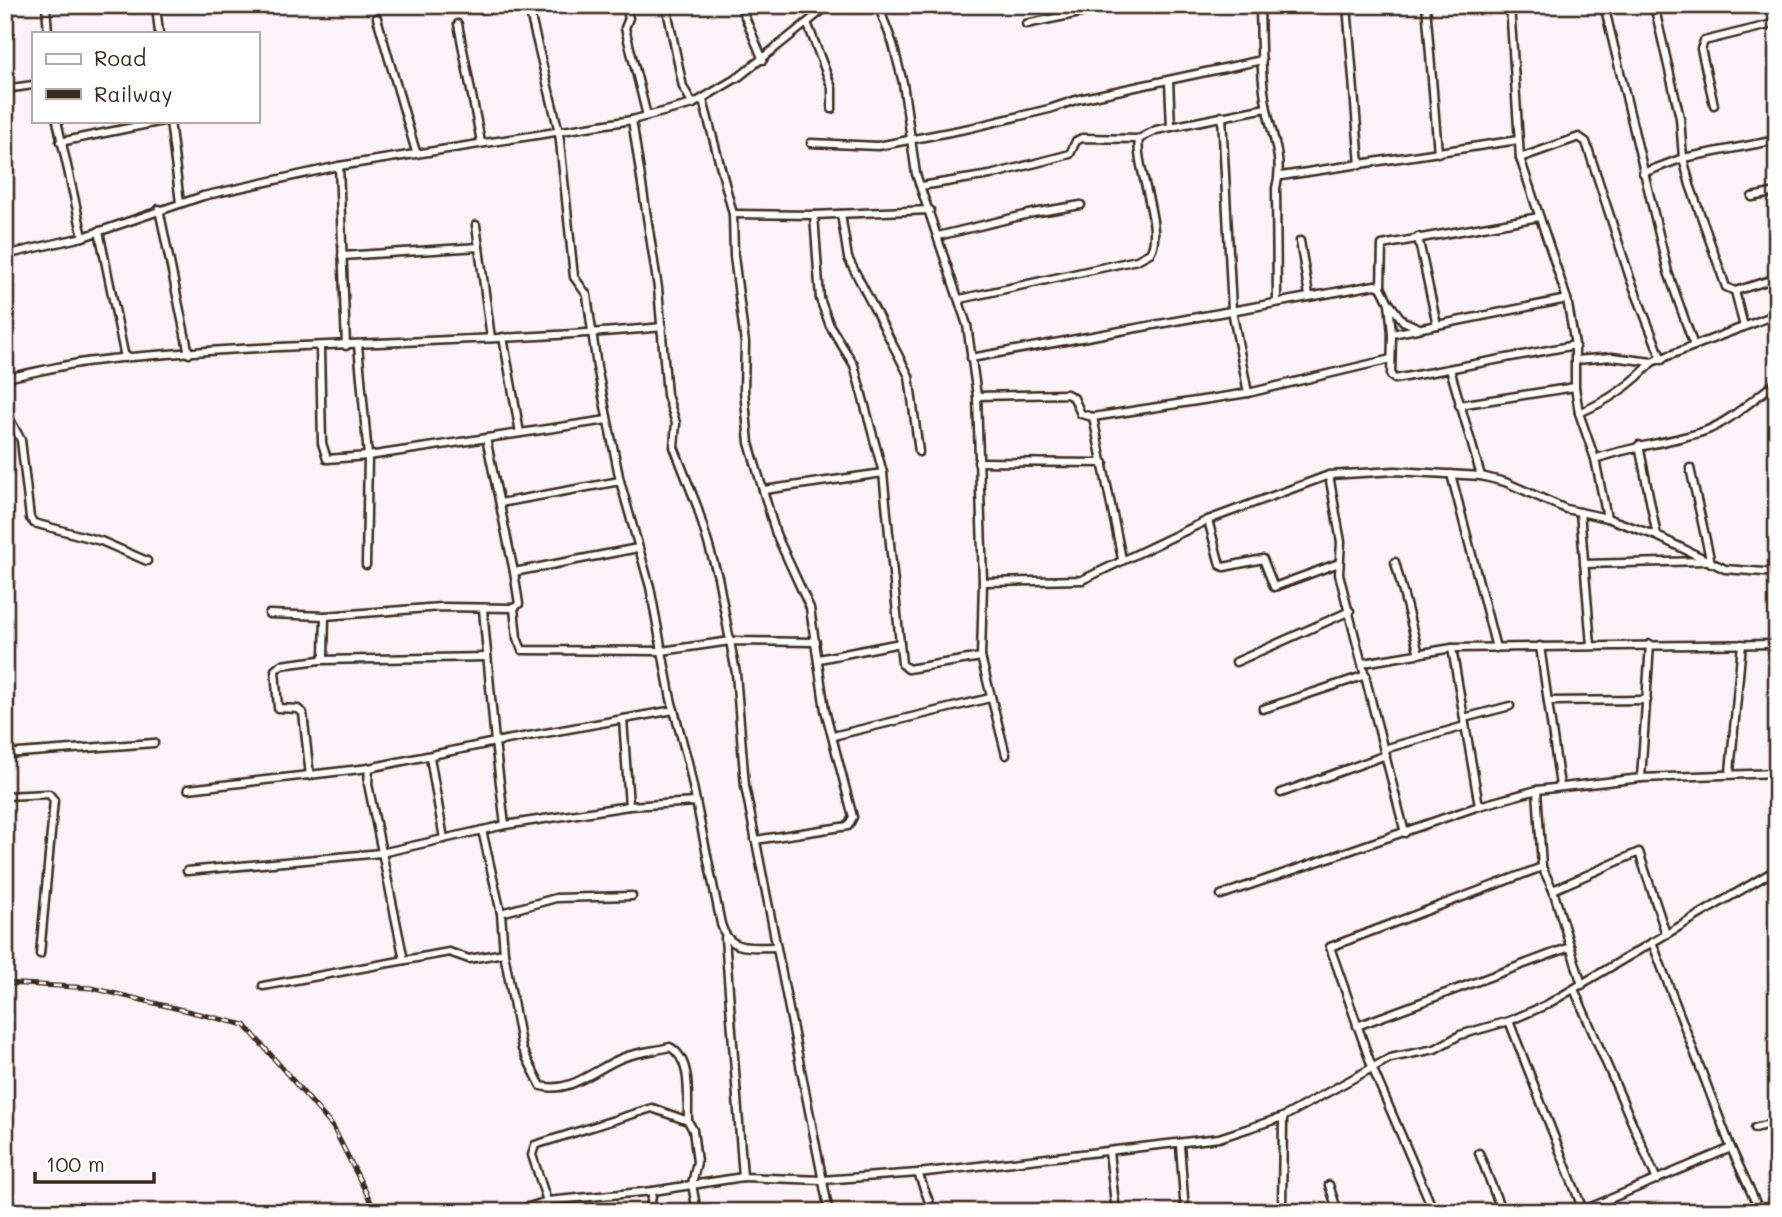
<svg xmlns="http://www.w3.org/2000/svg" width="1782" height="1217" viewBox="0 0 1782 1217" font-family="Mali,sans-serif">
  <rect width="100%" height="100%" fill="#fcf3f9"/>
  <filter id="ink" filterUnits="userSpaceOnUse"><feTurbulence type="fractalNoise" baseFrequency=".0143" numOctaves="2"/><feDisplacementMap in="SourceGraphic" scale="14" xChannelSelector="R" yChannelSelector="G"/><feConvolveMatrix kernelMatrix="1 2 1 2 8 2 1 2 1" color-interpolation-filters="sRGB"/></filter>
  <g filter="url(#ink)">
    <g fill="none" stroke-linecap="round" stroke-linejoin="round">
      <defs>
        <g id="street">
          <path d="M46,5L48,33"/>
          <path d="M156,5L159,33"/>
          <path d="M528,5L559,132L574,277L587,295L597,367L620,481L650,587L671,699L688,762L721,924C729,952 750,947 775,947"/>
          <path d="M625,5L629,18L625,28L647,116"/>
          <path d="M666,5L683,87L693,104"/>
          <path d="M740,5L763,60"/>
          <path d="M878,5L893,44L903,83L916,174L967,325L977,396L983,582L981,657L1006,755"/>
          <path d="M1260,5C1261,39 1260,75 1267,109C1272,137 1284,160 1276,188L1277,301"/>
          <path d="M1347,5L1360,165"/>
          <path d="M1426,5L1438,153"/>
          <path d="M1510,5L1520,158L1567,299L1575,345V387L1579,413L1595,459L1607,518"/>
          <path d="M1604,5L1668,272L1694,346"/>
          <path d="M1654,5L1680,118L1683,158L1690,185L1726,287L1735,291L1777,278"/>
          <path d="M5,6L8,5"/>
          <path d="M377,18L416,152"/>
          <path d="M458,24L481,142"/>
          <path d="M1026,24L1119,5"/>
          <path d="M808,25L832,88V109"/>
          <path d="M1169,81L1171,127"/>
          <path d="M5,89L33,85"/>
          <path d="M703,100L733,214L734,256L745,343L744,390L749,443L776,534L810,608L825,710L853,817L848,826L755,840"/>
          <path d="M1714,105L1701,49L1704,41L1777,23"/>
          <path d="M1222,116L1232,310L1248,393"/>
          <path d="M632,120L658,288L667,395L676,423L674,447L697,506L718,577L736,673L745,786L829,1212"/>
          <path d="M57,121L83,237"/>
          <path d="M170,121L180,203"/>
          <path d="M60,142L163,121"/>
          <path d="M811,143L878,146L970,128L1049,109L1079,99L1262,60"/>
          <path d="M1520,158L1579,137L1586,142L1630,278L1662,360"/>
          <path d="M339,166L346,346"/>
          <path d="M1643,173L1683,158L1777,140"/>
          <path d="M1281,176L1518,140"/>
          <path d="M921,186L990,175L1059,157L1070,154L1076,141L1082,138L1139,139L1156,130L1266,108"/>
          <path d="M1752,197L1777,192"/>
          <path d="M159,209L189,354"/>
          <path d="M733,214L814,215L930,210"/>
          <path d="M841,214L848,258L909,376L919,452"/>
          <path d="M814,215L820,299L830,326L854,365L883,473L902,664L908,669L981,657"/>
          <path d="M1539,217L1382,245L1381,287L1389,303L1392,334L1391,376L1395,379L1575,345"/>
          <path d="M476,225L491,338"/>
          <path d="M99,231L125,358"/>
          <path d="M938,236L1033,213L1081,205"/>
          <path d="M1418,237L1437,325"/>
          <path d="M1300,241L1309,295"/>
          <path d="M5,255L83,237L203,196L339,166L632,120L693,104L740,76L829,5"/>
          <path d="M342,256L479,247"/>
          <path d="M1735,291L1744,327"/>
          <path d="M960,299L1137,260L1150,253C1165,230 1134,165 1139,139"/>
          <path d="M1390,304L1403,321L1419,328"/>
          <path d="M1392,334L1567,299"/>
          <path d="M503,337L520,433"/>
          <path d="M358,345L368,456L366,565"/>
          <path d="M320,347L322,443L327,459L368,456L607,420"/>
          <path d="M971,358L1375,285L1381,287"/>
          <path d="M1576,360L1612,357L1652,362L1777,314"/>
          <path d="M1450,369L1481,476"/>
          <path d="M5,378C34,373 64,364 94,361C282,340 473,345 662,327"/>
          <path d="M977,396L1067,394L1074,398L1081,414L1093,417L1248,393L1391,359"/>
          <path d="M1459,405L1575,387"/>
          <path d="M5,410L21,440L30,518L34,523L101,541L147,561"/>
          <path d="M1579,413C1608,401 1631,386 1652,362"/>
          <path d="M1093,417L1122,559"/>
          <path d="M486,438L514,572"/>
          <path d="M1639,445L1657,536"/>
          <path d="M1595,459C1631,446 1669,443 1705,431C1731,421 1754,398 1777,382"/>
          <path d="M978,462L1104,463"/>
          <path d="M1690,468L1711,563"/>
          <path d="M1451,474L1496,648"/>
          <path d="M1329,475L1341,542L1339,574L1405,833"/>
          <path d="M764,490L883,473"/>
          <path d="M500,503L620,481"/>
          <path d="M1580,512L1591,645"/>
          <path d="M1208,520L1220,565L1224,567L1263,559L1274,587L1339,563"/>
          <path d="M638,548L514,572L519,604L514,608L517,638L522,650L662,651L730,641L816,642"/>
          <path d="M1395,562L1419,654"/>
          <path d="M1584,564L1705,561"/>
          <path d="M983,582L1082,580L1208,520L1329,475L1395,471L1481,476L1505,482L1566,509L1607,518L1657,536L1725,569L1777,573"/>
          <path d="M269,614L325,616L441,607L514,608"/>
          <path d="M1540,646L1560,786"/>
          <path d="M1452,648L1479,806"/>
          <path d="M819,659L900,643"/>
          <path d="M320,660L486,657"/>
          <path d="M1236,662L1350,611"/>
          <path d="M1363,663L1452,648L1777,644"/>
          <path d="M1548,701L1647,700"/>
          <path d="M1263,709L1366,675"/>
          <path d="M1464,718L1510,706"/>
          <path d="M623,719L629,806"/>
          <path d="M833,736L990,698"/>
          <path d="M1384,749L1465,726"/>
          <path d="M5,754L154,743"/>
          <path d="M430,757L444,839"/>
          <path d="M369,768L368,784L404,960"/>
          <path d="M1730,772L1742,644"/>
          <path d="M310,776L303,713L298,709L278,708L275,670L281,665L320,660L324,656L325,616"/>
          <path d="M1641,778L1650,644"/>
          <path d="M188,789L369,768L495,742L483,609"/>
          <path d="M1281,793L1386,755"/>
          <path d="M5,796L49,794L54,800L40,954"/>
          <path d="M505,825L495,742L674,710"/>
          <path d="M482,830L501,913L504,953L522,1049L541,1086C571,1094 596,1068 622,1058C637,1052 655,1051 670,1047C693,1060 687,1098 688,1121"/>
          <path d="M1542,867L1553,890L1639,852L1666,934"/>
          <path d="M187,871L381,853L505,825L629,806L696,802"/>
          <path d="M1553,890L1582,985"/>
          <path d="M1221,895L1479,806L1537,790L1641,778L1777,773"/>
          <path d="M501,913L556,898L632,896"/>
          <path d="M725,938L743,1177L822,1180L918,1173L1219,1138L1283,1117L1390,1058L1435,1049L1460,1035L1509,1021L1546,1005L1777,869"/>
          <path d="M1652,942L1731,1148L1760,1212"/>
          <path d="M263,986L449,952L469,959L504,953"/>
          <path d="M1574,989L1657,1180"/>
          <path d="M1509,1021L1583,1210"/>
          <path d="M1357,1026L1570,947"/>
          <path d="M1755,1128L1777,1122"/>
          <path d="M1180,1145L1185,1212"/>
          <path d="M1109,1152L1116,1212"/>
          <path d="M1479,1153L1502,1212"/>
          <path d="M918,1173L933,1212"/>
          <path d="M1329,1185L1338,1212"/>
          <path d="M547,1201L532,1155L535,1145L652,1108L688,1121L693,1130L697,1162L692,1184L697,1212"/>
          <path d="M514,1212L547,1201L653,1191"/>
          <path d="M649,1212L653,1191L743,1177"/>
          <path d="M1282,1212L1283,1117"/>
          <path d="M1434,1212L1372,1067L1330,947L1542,867L1537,790"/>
          <path d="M1579,1212L1731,1148"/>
        </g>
      </defs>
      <!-- street casing -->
      <use href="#street" stroke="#3b2a1e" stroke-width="11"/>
      <!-- street -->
      <use href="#street" stroke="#fff" stroke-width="6"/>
      <defs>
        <path id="rail" d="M5,983L92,988L245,1025L333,1127L376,1212"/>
      </defs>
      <!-- rail casing -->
      <use href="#rail" stroke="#3b2a1e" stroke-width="5"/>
      <!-- rail -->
      <use href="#rail" stroke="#fff" stroke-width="2.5" stroke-dasharray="8" stroke-linecap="butt"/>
    </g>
  </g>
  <!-- margin -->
  <rect width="1782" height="1217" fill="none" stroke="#fff" stroke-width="28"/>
  <rect x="14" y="14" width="1754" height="1189" fill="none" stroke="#3b2a1e" stroke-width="2.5" filter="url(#ink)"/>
  <!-- legend -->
  <rect x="32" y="32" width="228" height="91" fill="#ffffff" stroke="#b1aaa5" stroke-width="2"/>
  <rect x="46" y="54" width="35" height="10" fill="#ffffff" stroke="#b1aaa5" stroke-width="2"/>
  <text x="94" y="66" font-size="21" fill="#3b2a1e">Road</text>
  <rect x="46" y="89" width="35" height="10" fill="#3b2a1e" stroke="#b1aaa5" stroke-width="2"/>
  <text x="94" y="102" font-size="21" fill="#3b2a1e">Railway</text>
  <!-- scale -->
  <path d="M35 1172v10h119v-10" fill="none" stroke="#3b2a1e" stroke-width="3.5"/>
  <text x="46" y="1172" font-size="21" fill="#3b2a1e" stroke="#ffffff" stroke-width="5" paint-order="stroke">100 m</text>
</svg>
